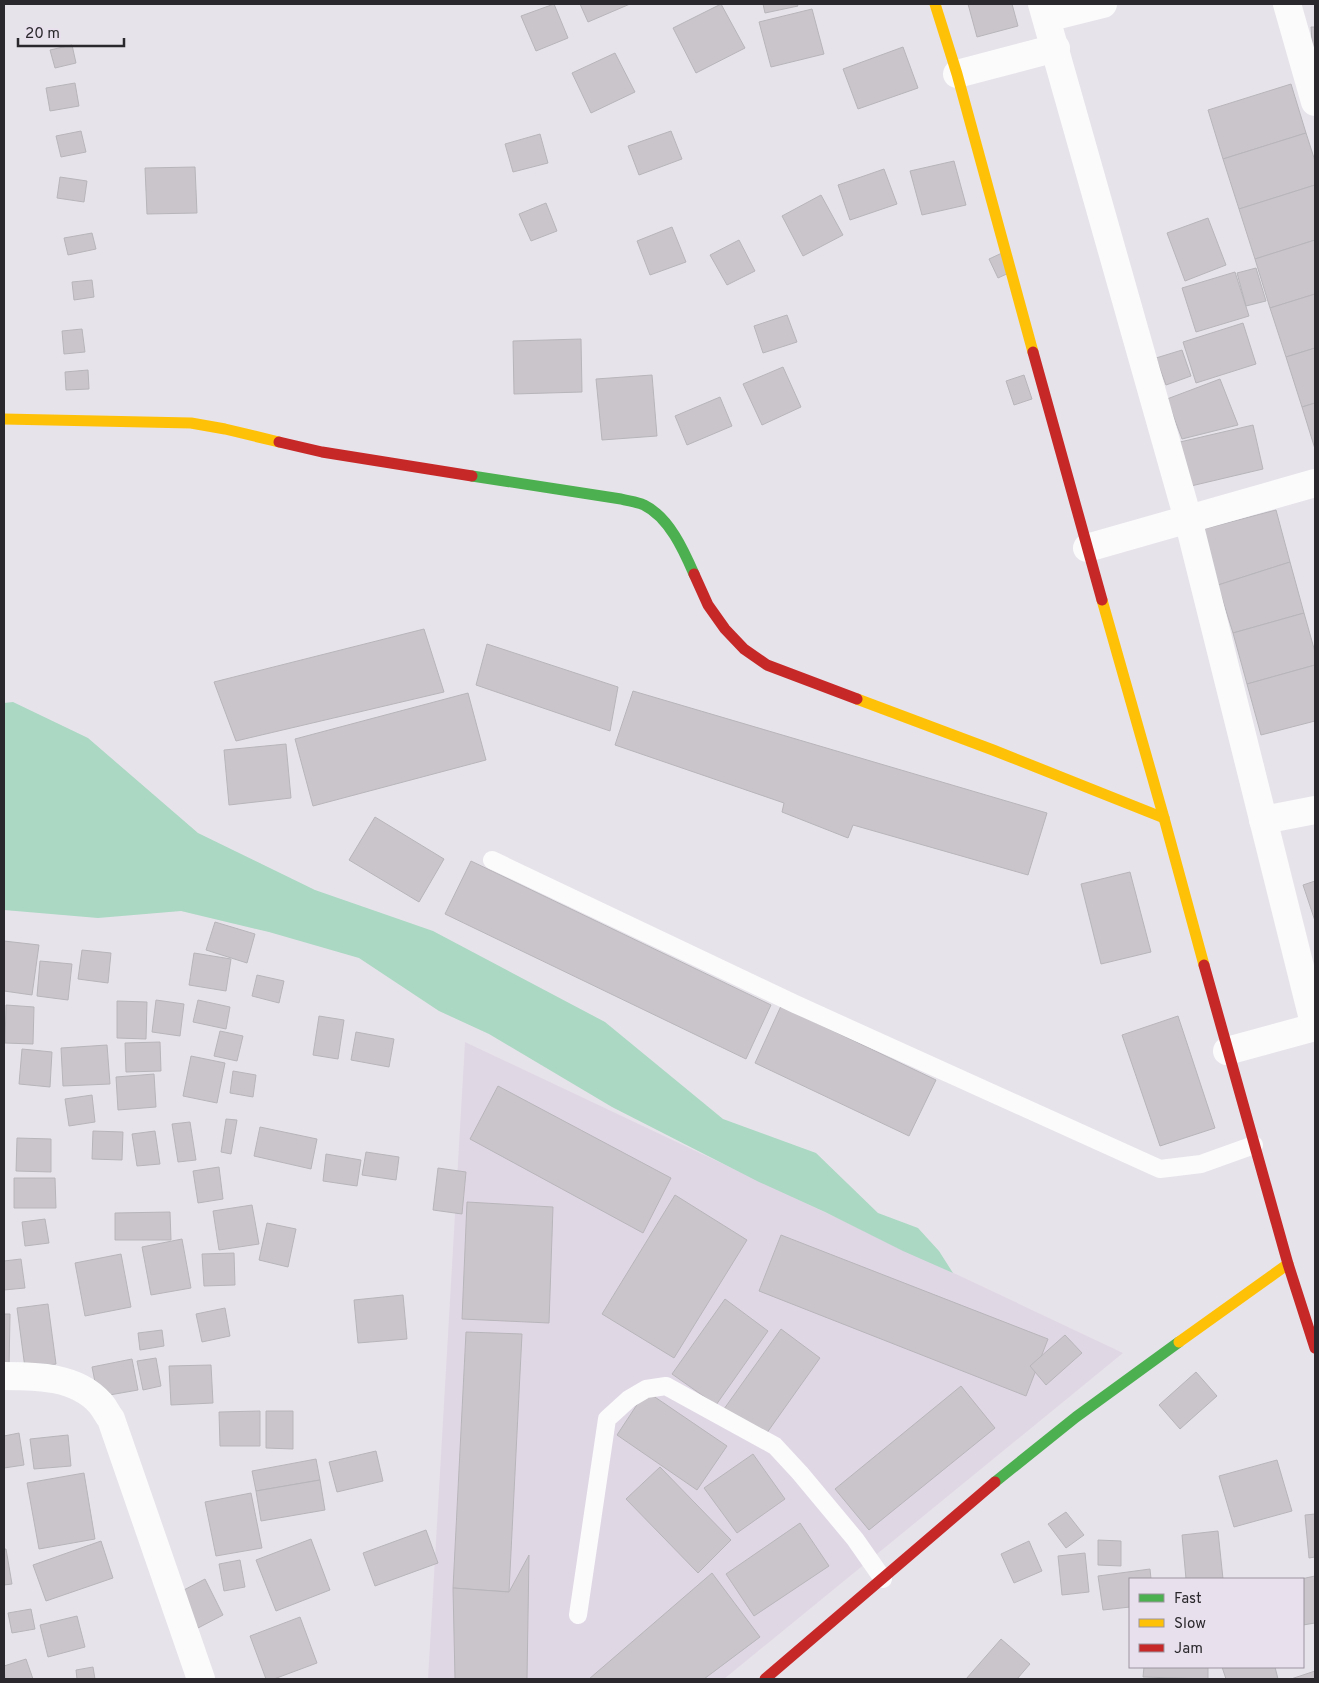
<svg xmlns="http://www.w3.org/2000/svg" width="1319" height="1683" viewBox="0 0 1319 1683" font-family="Overpass,sans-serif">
  <rect width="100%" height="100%" fill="#e7e3ea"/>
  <!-- built -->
  <path fill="#e0d7e5" d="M465,1042L1123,1353L724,1679H428Z"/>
  <!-- water -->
  <path fill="#aad8c3" d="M13,702L88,738L198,833L315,890L433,931L605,1022L723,1119L816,1153L878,1213L918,1228L939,1251L953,1273L903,1251L825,1212L759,1182L612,1107L489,1034L439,1011L359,958L269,932L181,911L98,918L4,910V703Z"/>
  <!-- building -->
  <g fill="#c9c5cb" stroke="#b8b5ba">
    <path d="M554,4L568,38L536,51L521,16Z"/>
    <path d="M580,4H630L588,22Z"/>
    <path d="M721,4L745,48L696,73L673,28Z"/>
    <path d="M763,4H797L798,6L765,13Z"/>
    <path d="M968,4H1012L1018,26L977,37Z"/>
    <path d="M812,9L824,54L771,67L759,22Z"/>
    <path d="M1311,27H1315V54L1313,55Z"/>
    <path d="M72,45L76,63L55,68L50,50Z"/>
    <path d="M903,47L918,88L858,109L843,69Z"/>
    <path d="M615,53L635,92L591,113L572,73Z"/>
    <path d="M75,83L79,106L50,111L46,88Z"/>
    <path d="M1291,84L1306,133L1223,159L1208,110Z"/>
    <path d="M81,131L86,152L61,157L56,136Z"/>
    <path d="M671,131L682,159L639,175L628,146Z"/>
    <path d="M1306,133L1315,161V185L1239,209L1223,159Z"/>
    <path d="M540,134L548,163L513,172L505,144Z"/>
    <path d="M954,161L966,205L922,215L910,171Z"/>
    <path d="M195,167L197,213L147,214L145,168Z"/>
    <path d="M884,169L897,204L850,220L838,185Z"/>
    <path d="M60,177L87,181L84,202L57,198Z"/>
    <path d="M1315,185V240L1255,259L1239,209Z"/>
    <path d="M821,195L843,235L803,256L782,216Z"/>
    <path d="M546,203L557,231L531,241L519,214Z"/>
    <path d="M1208,218L1226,265L1185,281L1167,233Z"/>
    <path d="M672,227L686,262L650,275L637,241Z"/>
    <path d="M92,233L96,249L68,255L64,238Z"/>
    <path d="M739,240L755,271L727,285L710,255Z"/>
    <path d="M1315,240V294L1270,308L1255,259Z"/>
    <path d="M1002,253L1011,272L998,278L989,259Z"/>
    <path d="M1256,268L1266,301L1246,306L1237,273Z"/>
    <path d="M1235,272L1249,316L1196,332L1182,288Z"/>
    <path d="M92,280L94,297L74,300L72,282Z"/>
    <path d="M1315,294V348L1286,357L1270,308Z"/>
    <path d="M787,315L797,342L763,353L754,326Z"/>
    <path d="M1243,323L1256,364L1196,383L1183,342Z"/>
    <path d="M82,329L85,352L64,354L62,331Z"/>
    <path d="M581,339L582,392L514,394L513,341Z"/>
    <path d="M1315,348V403L1302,407L1286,357Z"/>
    <path d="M1182,350L1191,376L1166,385L1156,358Z"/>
    <path d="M783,367L801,407L762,425L743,384Z"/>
    <path d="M88,370L89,389L66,390L65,372Z"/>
    <path d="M652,375L657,436L602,440L596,379Z"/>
    <path d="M1024,375L1032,399L1014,405L1006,381Z"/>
    <path d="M1220,379L1238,425L1182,439L1167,399Z"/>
    <path d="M720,397L732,426L687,445L675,416Z"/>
    <path d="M1315,403V449L1302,407Z"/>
    <path d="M1253,425L1263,469L1191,486L1180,442Z"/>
    <path d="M1276,510L1290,562L1218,585L1204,529Z"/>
    <path d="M1290,562L1304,613L1233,633L1218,585Z"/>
    <path d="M1304,613L1315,652V665L1247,684L1233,633Z"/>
    <path d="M424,629L444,692L236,741L214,682Z"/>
    <path d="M487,644L618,687L610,731L476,685Z"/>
    <path d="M1315,665V721L1261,735L1247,684Z"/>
    <path d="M633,691L1047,813L1028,875L853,825L848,838L782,812L784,803L615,745Z"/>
    <path d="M468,693L486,760L313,806L295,739Z"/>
    <path d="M286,744L291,798L229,805L224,750Z"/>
    <path d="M375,817L444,859L419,902L349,860Z"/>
    <path d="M471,861L771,1005L746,1059L445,914Z"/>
    <path d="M1130,872L1151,952L1101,964L1081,884Z"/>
    <path d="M1315,881V921L1303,885Z"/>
    <path d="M215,922L255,934L247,963L206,950Z"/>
    <path d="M4,941L39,945L32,995L4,991Z"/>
    <path d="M82,950L111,953L108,983L78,979Z"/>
    <path d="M194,953L231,959L226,991L189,985Z"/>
    <path d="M40,961L72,964L68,1000L37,996Z"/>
    <path d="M257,975L284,981L279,1003L252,996Z"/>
    <path d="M156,1000L184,1004L180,1036L152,1032Z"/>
    <path d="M198,1000L230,1007L226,1029L193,1022Z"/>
    <path d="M117,1001L147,1002L146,1039L117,1038Z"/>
    <path d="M6,1005L34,1007L33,1044L5,1043Z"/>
    <path d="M781,1006L936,1080L909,1136L755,1063Z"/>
    <path d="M319,1016L344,1020L338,1059L313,1055Z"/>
    <path d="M1178,1016L1215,1128L1160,1146L1122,1035Z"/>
    <path d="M220,1031L243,1036L237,1061L214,1056Z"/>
    <path d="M356,1032L394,1039L389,1067L351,1060Z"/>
    <path d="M160,1042L161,1071L126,1072L125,1043Z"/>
    <path d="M107,1045L110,1084L63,1086L61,1048Z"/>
    <path d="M22,1049L52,1052L50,1087L19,1084Z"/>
    <path d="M191,1056L225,1063L217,1103L183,1096Z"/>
    <path d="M233,1071L256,1075L253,1097L230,1093Z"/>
    <path d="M154,1074L156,1107L118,1110L116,1077Z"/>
    <path d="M498,1086L671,1178L643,1233L470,1139Z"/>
    <path d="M92,1095L95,1122L69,1126L65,1099Z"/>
    <path d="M226,1119L237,1120L231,1154L221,1152Z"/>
    <path d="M190,1122L196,1160L178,1162L172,1124Z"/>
    <path d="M260,1127L317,1139L311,1169L254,1156Z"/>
    <path d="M93,1131L123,1132L122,1160L92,1159Z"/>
    <path d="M155,1131L160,1164L137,1166L132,1134Z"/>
    <path d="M17,1138L51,1139V1172L16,1171Z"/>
    <path d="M366,1152L399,1157L396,1180L362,1175Z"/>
    <path d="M326,1154L361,1160L357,1186L323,1181Z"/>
    <path d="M219,1167L223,1199L198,1203L193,1171Z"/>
    <path d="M438,1168L466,1172L462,1214L433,1210Z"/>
    <path d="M14,1178H55L56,1208H14Z"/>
    <path d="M675,1195L747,1240L674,1358L602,1314Z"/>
    <path d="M467,1202L553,1207L549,1323L462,1319Z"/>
    <path d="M252,1205L259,1244L219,1250L213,1211Z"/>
    <path d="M170,1212L171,1240H115V1213Z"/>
    <path d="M45,1219L49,1243L25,1246L22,1222Z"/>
    <path d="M267,1223L296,1229L288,1267L259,1260Z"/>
    <path d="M781,1235L1048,1339L1026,1396L759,1291Z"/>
    <path d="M182,1239L191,1288L151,1295L142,1247Z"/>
    <path d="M234,1253L235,1285L204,1286L202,1254Z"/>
    <path d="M121,1254L131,1307L85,1316L75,1263Z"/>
    <path d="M21,1259L25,1288L4,1290V1261Z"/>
    <path d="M403,1295L407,1339L358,1343L354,1300Z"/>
    <path d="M725,1299L768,1331L716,1405L672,1374Z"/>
    <path d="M48,1304L56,1364L25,1368L17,1308Z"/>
    <path d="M225,1308L230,1336L202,1342L196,1314Z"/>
    <path d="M4,1314H10L9,1370H4Z"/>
    <path d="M781,1329L820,1358L764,1437L724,1409Z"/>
    <path d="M162,1330L164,1346L140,1350L138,1333Z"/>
    <path d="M466,1332L522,1334L509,1592L453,1588Z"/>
    <path d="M1065,1335L1082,1353L1046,1385L1030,1366Z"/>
    <path d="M156,1358L161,1386L143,1390L137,1361Z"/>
    <path d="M132,1359L138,1390L98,1397L92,1367Z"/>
    <path d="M211,1365L213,1403L171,1405L169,1366Z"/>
    <path d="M1196,1372L1217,1396L1180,1429L1159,1405Z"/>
    <path d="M961,1386L995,1428L869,1530L835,1489Z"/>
    <path d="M646,1391L727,1446L697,1490L617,1435Z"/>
    <path d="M260,1411V1446H220L219,1412Z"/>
    <path d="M266,1411H293V1449L266,1448Z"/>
    <path d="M19,1433L24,1465L4,1468V1436Z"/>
    <path d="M68,1435L71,1466L34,1469L30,1439Z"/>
    <path d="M376,1451L383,1481L337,1492L329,1462Z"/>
    <path d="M753,1454L785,1499L737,1533L704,1488Z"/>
    <path d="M316,1459L320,1480L256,1491L252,1471Z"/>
    <path d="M1277,1460L1292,1511L1234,1527L1219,1476Z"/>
    <path d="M660,1467L731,1540L698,1573L626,1499Z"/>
    <path d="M84,1473L95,1539L39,1549L27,1483Z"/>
    <path d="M320,1480L325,1510L261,1521L256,1491Z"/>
    <path d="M251,1493L262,1548L216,1556L205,1502Z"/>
    <path d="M1066,1512L1084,1535L1066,1548L1048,1524Z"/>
    <path d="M1315,1514V1557L1309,1558L1305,1515Z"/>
    <path d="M800,1523L829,1566L754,1616L726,1574Z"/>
    <path d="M426,1530L438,1563L375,1586L363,1553Z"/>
    <path d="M1218,1531L1223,1579H1186L1182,1535Z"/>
    <path d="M311,1539L330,1590L276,1611L256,1560Z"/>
    <path d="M1098,1540L1121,1541V1566L1098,1565Z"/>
    <path d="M101,1541L113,1578L46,1601L33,1565Z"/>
    <path d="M1029,1541L1042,1571L1014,1583L1001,1554Z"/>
    <path d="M4,1549H6L12,1584L4,1585Z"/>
    <path d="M1085,1553L1089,1592L1062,1595L1058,1556Z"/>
    <path d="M529,1555L527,1679H455L453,1588L509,1592Z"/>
    <path d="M240,1560L245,1587L224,1591L219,1564Z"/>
    <path d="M1150,1569L1151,1579H1130V1607L1103,1610L1098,1576Z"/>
    <path d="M712,1573L760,1637L704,1679H589Z"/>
    <path d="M1315,1576V1623L1303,1625V1579H1301Z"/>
    <path d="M205,1579L223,1615L198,1628L180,1592Z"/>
    <path d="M31,1609L35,1629L12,1633L8,1613Z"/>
    <path d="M77,1616L85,1647L48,1657L40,1625Z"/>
    <path d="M300,1617L317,1663L274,1679H266L250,1636Z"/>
    <path d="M1001,1639L1030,1664L1017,1679H966Z"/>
    <path d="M26,1659L33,1679H5L4,1666Z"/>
    <path d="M93,1667L95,1679H77L76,1670Z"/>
    <path d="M1144,1667H1208V1679L1143,1677Z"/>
    <path d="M1222,1667H1275L1278,1679H1226Z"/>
    <path d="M1315,1671V1679H1291Z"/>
  </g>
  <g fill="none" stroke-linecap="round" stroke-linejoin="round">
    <!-- lane -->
    <g stroke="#fbfbfc" stroke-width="18">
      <path d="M492,860L795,1004L1160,1169L1201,1164L1254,1145"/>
      <path d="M578,1615L607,1419L629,1399L646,1389L666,1386L775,1446L800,1473L855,1539L883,1579"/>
    </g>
    <!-- street -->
    <g stroke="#fbfbfc" stroke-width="28">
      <path d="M1042,4L1188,519L1315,1027"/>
      <path d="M1287,4L1315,102"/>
      <path d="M1047,18L1103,4"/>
      <path d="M957,74L1056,48"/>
      <path d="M1087,548L1315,483"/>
      <path d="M1263,820L1315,810"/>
      <path d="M1227,1051L1315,1027"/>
      <path d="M4,1376C36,1376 76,1376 100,1403C104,1407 107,1414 111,1419L201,1679"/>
    </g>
    <!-- fast -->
    <g stroke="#4caf50" stroke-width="11">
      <path d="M472,476L621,499C628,501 637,502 644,505C669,517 684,551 694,574"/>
      <path d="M995,1482L1076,1417L1179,1342"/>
    </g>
    <!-- slow -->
    <g stroke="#ffc107" stroke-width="11">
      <path d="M935,4L957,74L1033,352"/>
      <path d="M4,419L191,423L225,429L279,442"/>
      <path d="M1102,600L1164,818L1204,965"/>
      <path d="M857,699L993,750L1164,818"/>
      <path d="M1179,1342L1288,1264"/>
    </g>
    <!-- jam -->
    <g stroke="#c62828" stroke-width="11">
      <path d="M1033,352L1102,600"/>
      <path d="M279,442L322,452L472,476"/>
      <path d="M694,574L708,605L725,629L744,649L767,665L857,699"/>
      <path d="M1204,965L1288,1264L1315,1348"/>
      <path d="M765,1679L995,1482"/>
    </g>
  </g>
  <!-- border -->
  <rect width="1319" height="1683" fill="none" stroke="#2b282d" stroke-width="10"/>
  <!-- legend -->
  <rect x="1129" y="1578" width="175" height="90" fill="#e8e0ed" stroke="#9c96a0"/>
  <rect x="1139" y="1594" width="25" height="8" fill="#4caf50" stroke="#9c96a0"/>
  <text x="1174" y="1603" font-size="15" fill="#2b282d">Fast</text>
  <rect x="1139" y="1619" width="25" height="8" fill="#ffc107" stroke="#9c96a0"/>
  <text x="1174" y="1628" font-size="15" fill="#2b282d">Slow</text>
  <rect x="1139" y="1644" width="25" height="8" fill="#c62828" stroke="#9c96a0"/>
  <text x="1174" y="1653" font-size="15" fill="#2b282d">Jam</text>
  <!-- scale -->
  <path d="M18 38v8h106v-8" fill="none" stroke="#2b282d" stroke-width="2.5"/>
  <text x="25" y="38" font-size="15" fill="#2b282d" stroke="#e8e0ed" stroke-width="4" paint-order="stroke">20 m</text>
</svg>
